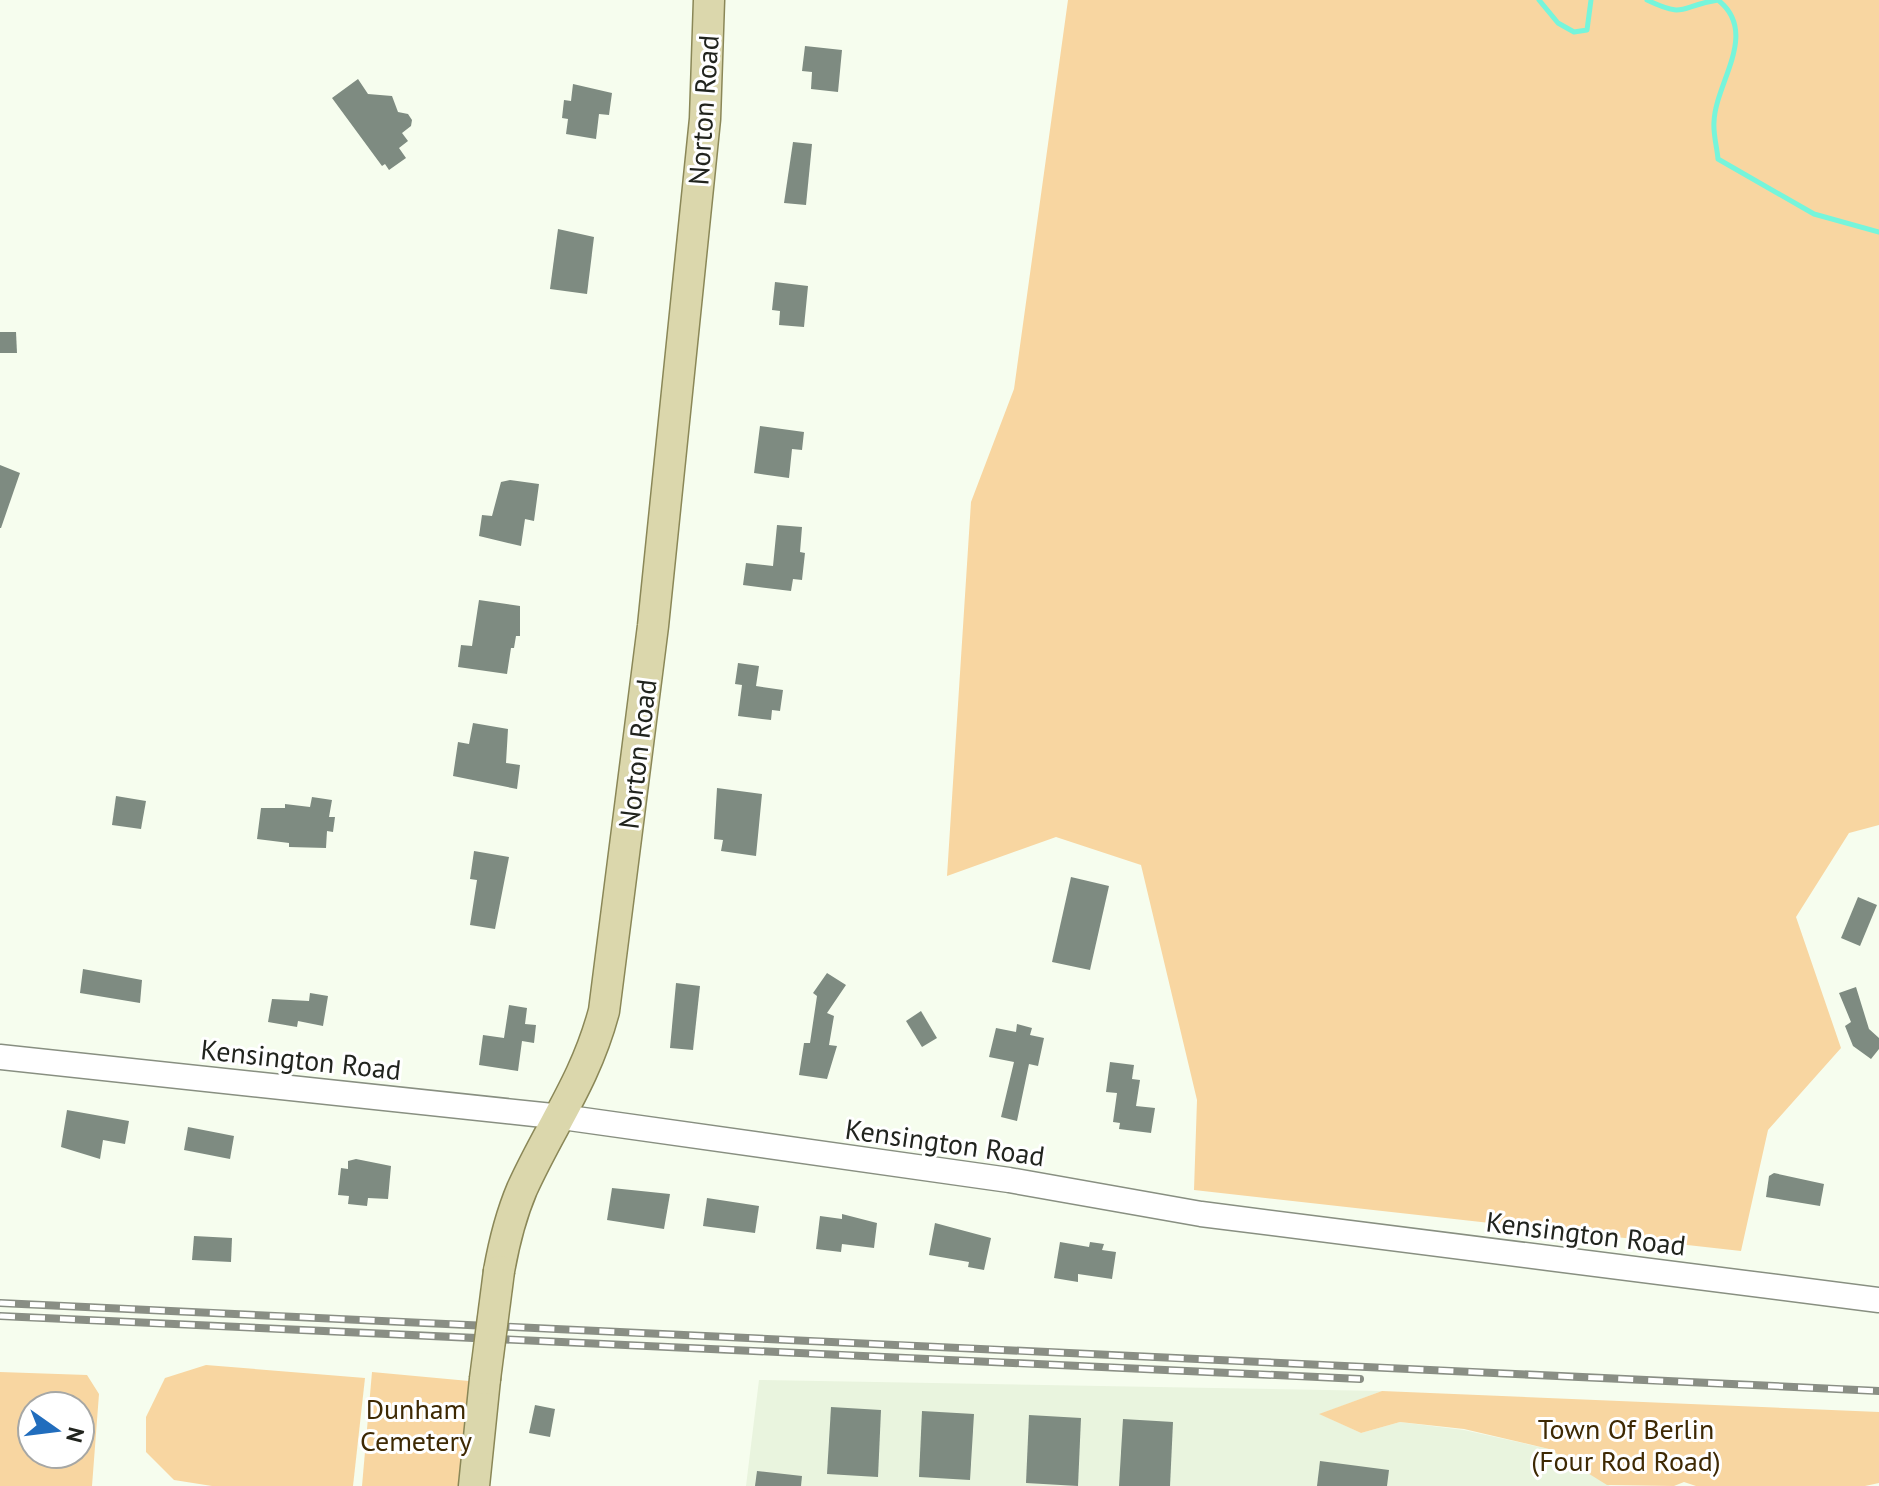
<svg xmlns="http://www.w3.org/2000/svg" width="1879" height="1486" viewBox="0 0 1879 1486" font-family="'PT Sans',sans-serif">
  <rect width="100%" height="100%" fill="#f6fdee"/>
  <!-- built -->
  <path fill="#e9f4de" d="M759,1380L1382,1391L1320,1414L1361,1433L1400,1422L1464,1430L1549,1449L1610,1486H746Z"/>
  <!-- green -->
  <g fill="#f8d6a1" fill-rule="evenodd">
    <path d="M1068,0H1879V825L1849,833L1796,917L1841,1048L1768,1130L1741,1251L1194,1190L1197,1100L1141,865L1056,837L947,876L971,502L1014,389Z"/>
    <path d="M206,1365L365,1378L353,1486H212L174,1480L146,1452V1417L165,1378Z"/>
    <path d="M0,1372L87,1375L99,1394L92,1486H0ZM32,1406H80V1454H32Z"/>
    <path d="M372,1372L469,1381L458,1486H362Z"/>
    <path d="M1382,1391L1879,1412V1483L1865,1486H1696L1684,1482L1674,1486L1607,1485L1549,1449L1464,1429L1400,1422L1361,1433L1319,1414Z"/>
  </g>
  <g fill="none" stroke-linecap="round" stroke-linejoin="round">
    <!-- stream -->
    <g stroke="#76f5db" stroke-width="5">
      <path d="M1539,0L1558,23L1574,32L1587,30L1591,0"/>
      <path d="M1647,0C1687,19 1678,6 1718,0C1760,33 1715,83 1714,122C1713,134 1717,147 1718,159L1814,214L1879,232"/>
    </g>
  </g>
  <!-- building -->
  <g fill="#7e8b81">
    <path d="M805,46L842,50L838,92L811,89L812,72L802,71Z"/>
    <path d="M358,79L368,94L392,96L398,112L408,114L412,120L411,126L402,133L408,141L399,148L406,158L389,170L385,164L382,166L332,98Z"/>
    <path d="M573,84L612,93L609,115L599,114L596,139L566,134L568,119L562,118L564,100L571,101Z"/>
    <path d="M793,142L812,144L806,205L784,203Z"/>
    <path d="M558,229L594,237L587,294L550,289Z"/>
    <path d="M775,282L808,286L804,327L779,325L780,311L772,310Z"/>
    <path d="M0,332H16L17,353H0Z"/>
    <path d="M760,426L804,432L802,450L792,449L789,478L754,473Z"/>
    <path d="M0,465L20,473L1,528H0Z"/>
    <path d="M510,480L539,484L534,521L525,519L521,546L479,536L482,515L492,516L501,482Z"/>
    <path d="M777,525L802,527L800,552L805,553L802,580L793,579L791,591L743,585L746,563L773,566Z"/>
    <path d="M479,600L520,606V636H516L514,648H511L507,674L458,667L461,645L472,646Z"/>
    <path d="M738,663L759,666L756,686L783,690L780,711L772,710L771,720L738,716L742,685L735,684Z"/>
    <path d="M473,723L508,729L506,763L520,765L517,789L453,776L458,742L469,744Z"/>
    <path d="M717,788L762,794L756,856L721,851L723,840L714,839Z"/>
    <path d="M116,796L146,801L141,829L112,825Z"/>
    <path d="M312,797L332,800L329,817H335L333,832L327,831L326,848L289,847V843L257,839L261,808H285V804L310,807Z"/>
    <path d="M474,851L509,857L495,929L470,925L477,880L470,879Z"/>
    <path d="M1071,877L1109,886L1090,970L1052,962Z"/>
    <path d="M1858,897L1877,905L1860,946L1841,938Z"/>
    <path d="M83,969L142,980L140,1003L80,993Z"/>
    <path d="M827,973L846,985L827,1013L834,1016L829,1045L837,1046L827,1079L799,1075L804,1043H810L817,996L813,993Z"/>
    <path d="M676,983L700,986L693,1050L670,1048Z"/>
    <path d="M1856,987L1869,1029L1879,1038V1049L1871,1059L1853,1046L1845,1026L1851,1022L1839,993Z"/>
    <path d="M310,993L328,996L323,1026L298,1021L297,1027L268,1022L272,999L309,1001Z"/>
    <path d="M509,1005L527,1008L525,1024L536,1025L534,1043L522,1041L518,1071L479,1065L483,1035L504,1038Z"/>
    <path d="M921,1011L937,1038L922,1047L906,1021Z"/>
    <path d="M1017,1024L1032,1028L1030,1035L1044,1038L1038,1066L1029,1064L1017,1121L1001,1117L1014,1062L989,1057L996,1028L1016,1032Z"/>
    <path d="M1110,1062L1134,1065L1132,1079L1140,1080L1136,1106L1155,1108L1151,1133L1119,1129L1120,1123L1113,1122L1117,1093L1106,1092Z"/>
    <path d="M67,1110L129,1121L125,1144L103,1140L100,1159L61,1147Z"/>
    <path d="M188,1127L234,1136L230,1159L184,1150Z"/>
    <path d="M356,1159L391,1166L388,1199L368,1198L367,1206L348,1204L349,1196L338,1195L341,1168L348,1169V1161Z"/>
    <path d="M1774,1173L1824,1184L1820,1206L1766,1197L1769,1176Z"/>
    <path d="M612,1188L670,1194L664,1229L607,1220Z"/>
    <path d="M707,1198L759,1206L755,1233L703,1226Z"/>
    <path d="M842,1214L877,1223L874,1248L842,1244L841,1252L816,1249L820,1216L842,1219Z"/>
    <path d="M935,1223L991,1238L984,1270L968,1267L969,1262L929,1255Z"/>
    <path d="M194,1236L232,1238L231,1262L192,1260Z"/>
    <path d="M1060,1242L1089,1247L1090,1242L1104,1244L1102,1250L1116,1252L1112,1279L1078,1274V1282L1054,1278Z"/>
    <path d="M535,1405L555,1409L550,1437L529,1433Z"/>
    <path d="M831,1407L881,1410L878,1477L827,1474Z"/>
    <path d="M922,1411L974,1414L970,1480L919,1477Z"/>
    <path d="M1029,1415L1081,1418L1078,1486L1026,1483Z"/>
    <path d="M1123,1419L1173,1422L1170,1486H1119Z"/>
    <path d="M1320,1461L1389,1470L1387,1486H1317Z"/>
    <path d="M757,1471L802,1476L801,1486H755Z"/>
  </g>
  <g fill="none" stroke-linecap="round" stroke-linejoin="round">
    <defs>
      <path id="minor" d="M0,1057L562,1117L1009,1180L1201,1214L1879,1300"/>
      <g id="major">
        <path d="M499,1271C504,1243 511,1215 522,1189C551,1125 585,1082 604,1011L653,626L705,119L709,0"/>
        <path d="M474,1486L485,1379"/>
      </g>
    </defs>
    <!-- minor casing -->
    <use href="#minor" stroke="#888f81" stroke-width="27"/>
    <!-- major casing -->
    <use href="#major" stroke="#8a8757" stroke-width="33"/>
    <!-- minor -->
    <use href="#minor" stroke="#fff" stroke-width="24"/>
    <!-- major -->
    <use href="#major" stroke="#dbd7ac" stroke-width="30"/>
    <defs>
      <g id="rail">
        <path d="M0,1303L1879,1391"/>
        <path d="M0,1316L1360,1379"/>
      </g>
    </defs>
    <!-- rail casing -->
    <use href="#rail" stroke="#898e84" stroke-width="8"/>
    <!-- rail -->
    <use href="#rail" stroke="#fff" stroke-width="5" stroke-dasharray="15" stroke-linecap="butt"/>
    <defs>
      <path id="major-bridge" d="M485,1379L499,1271"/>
    </defs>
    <!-- major-bridge casing -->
    <use href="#major-bridge" stroke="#8a8757" stroke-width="33" stroke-linecap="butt"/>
    <!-- major-bridge -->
    <use href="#major-bridge" stroke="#dbd7ac" stroke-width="30"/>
  </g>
  <g text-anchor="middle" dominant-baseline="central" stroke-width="6" stroke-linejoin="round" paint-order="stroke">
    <!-- street labels -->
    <g font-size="28" fill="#21241e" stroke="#fff">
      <text transform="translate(703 110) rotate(-86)">Norton Road</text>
      <text transform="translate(637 754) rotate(-83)">Norton Road</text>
      <text transform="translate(301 1059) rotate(6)">Kensington Road</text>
      <text transform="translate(945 1142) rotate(8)">Kensington Road</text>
      <text transform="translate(1586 1233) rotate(7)">Kensington Road</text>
    </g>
    <!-- park labels -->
    <g font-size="28" fill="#3e2903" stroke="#fff">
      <text x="416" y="1408">Dunham<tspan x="416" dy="32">Cemetery</tspan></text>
      <text x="1626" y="1428">Town Of Berlin<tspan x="1626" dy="32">(Four Rod Road)</tspan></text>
    </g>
  </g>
  <!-- north arrow -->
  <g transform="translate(56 1430) rotate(104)"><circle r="38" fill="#ffffff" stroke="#a6a7a5" stroke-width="2"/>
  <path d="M0-6L14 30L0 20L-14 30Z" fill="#216dbd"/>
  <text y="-12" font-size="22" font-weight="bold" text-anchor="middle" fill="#21241e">N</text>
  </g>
</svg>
